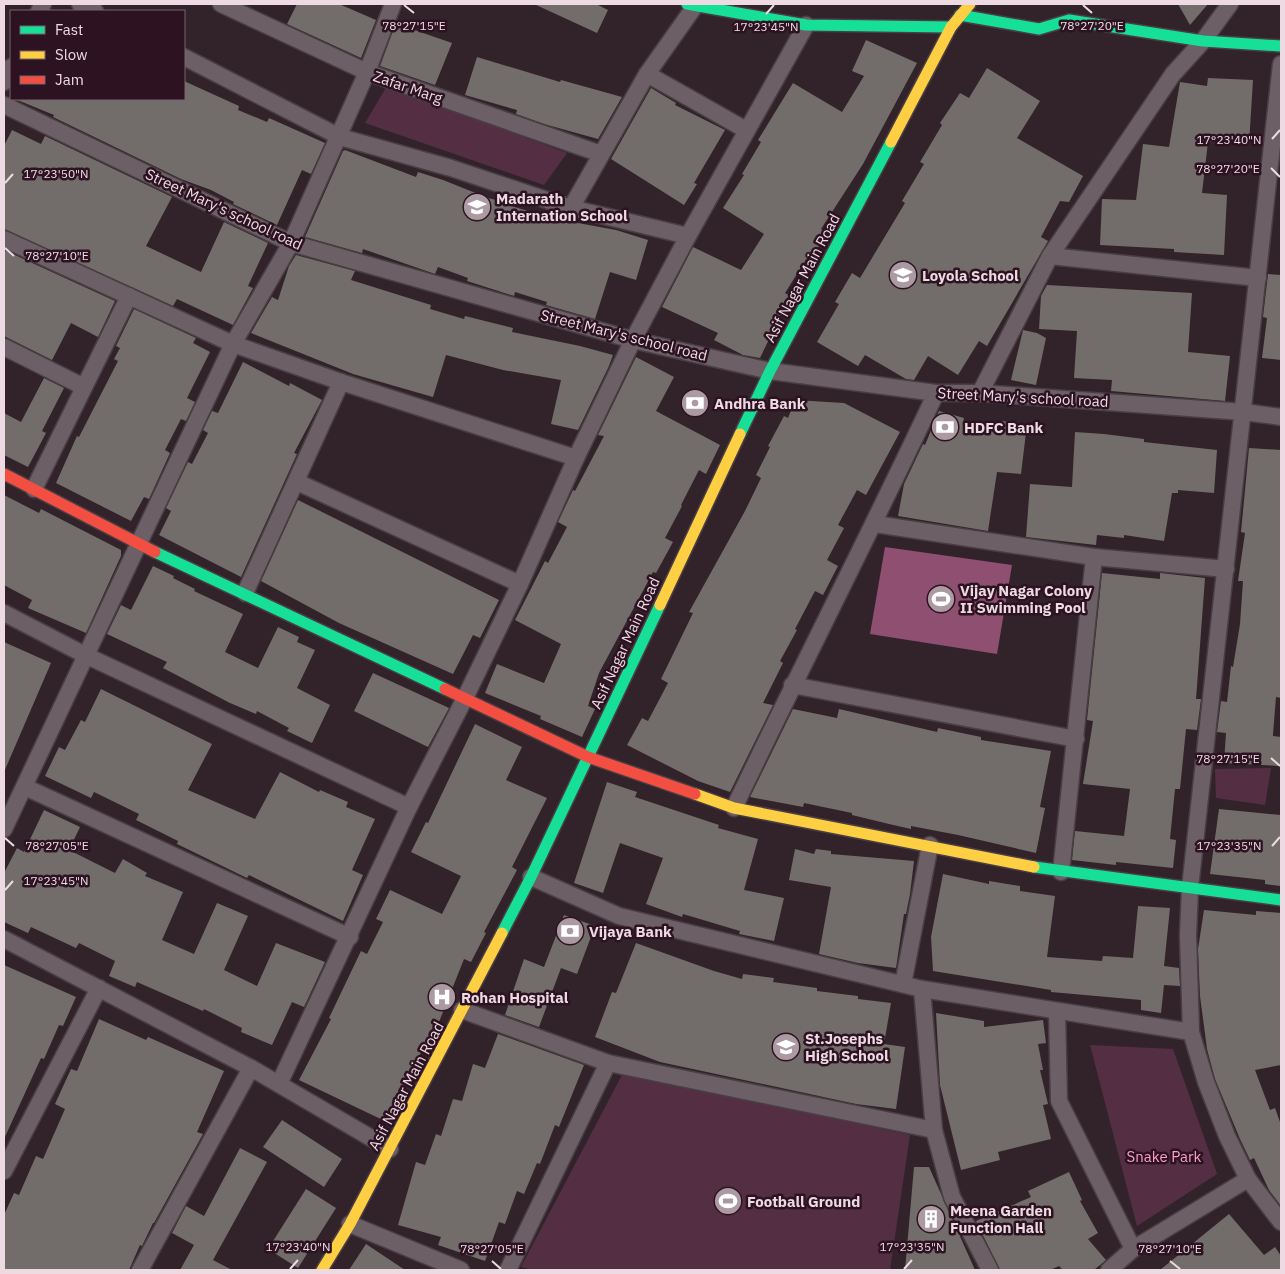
<svg xmlns="http://www.w3.org/2000/svg" width="1285" height="1274" viewBox="0 0 1285 1274" font-family="'IBM Plex Sans',sans-serif">
  <rect width="100%" height="100%" fill="#32232b"/>
  <!-- green -->
  <g fill="#542f43">
    <path d="M387,86L567,153L544,185L365,123Z"/>
    <path d="M1271,768L1265,805L1216,798L1215,769Z"/>
    <path d="M1090,1045L1173,1049L1217,1174L1137,1226Z"/>
    <path d="M623,1073L910,1135L890,1270H534L521,1267Z"/>
  </g>
  <!-- water -->
  <path fill="#8f4f71" d="M885,547L1012,565L997,654L870,634Z"/>
  <!-- building -->
  <g fill="#726d6a">
    <path d="M297,4H339L376,20L361,58L287,24Z"/>
    <path d="M534,4H596L608,10L597,33Z"/>
    <path d="M1178,4H1208L1190,25Z"/>
    <path d="M400,25L452,43L435,85L380,66L394,28L398,30Z"/>
    <path d="M866,40L917,63L863,164L821,229L827,232L823,240L810,260L807,258L785,293L790,296L760,358L743,355L714,340L718,333L662,307L693,247L741,270L764,234L723,208L744,175L742,174L761,142L758,140L793,83L842,112L864,76L852,71Z"/>
    <path d="M477,57L560,82L561,80L622,97L598,139L544,124L516,114L517,110L465,95Z"/>
    <path d="M987,68L1040,101L1017,138L1083,176L1069,202L1060,201L1041,237L1048,241L987,346L979,341L958,375L928,356L914,380L906,379L865,355L858,366L817,342L839,304L835,302L852,273L860,278L905,203L902,201L924,164L920,162L942,125L940,123L960,93L969,98Z"/>
    <path d="M1208,78L1253,80L1249,144L1208,142L1202,193L1227,195L1224,255L1174,252V249L1100,245L1102,199L1136,200L1143,144L1169,147L1180,82L1207,86Z"/>
    <path d="M184,81L239,106L238,110L267,122L269,118L325,143L311,174L302,170L277,225L233,204L234,202L211,190L181,179L53,117L54,115L15,99H184Z"/>
    <path d="M651,88L676,103L675,105L725,130L694,183L697,184L684,205L611,159Z"/>
    <path d="M12,130L41,144L45,136L172,197L146,246L201,272L224,222L268,243L248,286L253,288L233,325L177,299L173,306L4,229V146Z"/>
    <path d="M345,150L416,177L418,172L443,180L488,198L512,204L511,206L535,213L534,215L616,230L648,240L636,280L610,272L595,319L546,305L547,302L515,292L514,296L467,281L468,278L438,267L435,274L363,249L362,253L305,237L343,151Z"/>
    <path d="M4,250L115,301L98,337L71,323L52,360L4,336Z"/>
    <path d="M296,255L355,271L351,280L431,305L430,309L464,319L465,316L513,328L512,332L580,346L613,355L609,366L578,430L551,424L561,380L503,370L446,355L433,397L353,374L251,333L272,297L278,300L289,266Z"/>
    <path d="M1268,274L1281,275V360L1262,358L1267,318L1263,317Z"/>
    <path d="M1047,285L1192,293L1188,352L1230,356L1225,401L1111,391L1112,380L1074,378L1077,331L1039,329L1041,296Z"/>
    <path d="M134,309L196,338L193,343L210,352L187,398L195,402L186,421L181,419L165,450L170,453L149,499L144,497L131,521L56,483L77,436L79,437L118,361L114,359L120,348L116,346Z"/>
    <path d="M1023,330L1037,333L1046,338L1036,385L1011,380Z"/>
    <path d="M636,357L674,377L656,411L720,445L706,474L699,470L681,505L682,506L665,538L673,542L656,573L653,572L599,673L588,706L595,709L582,737L540,719L541,716L485,693L497,664L544,683L561,644L515,620L545,561L548,563L567,527L558,522L573,490L575,491L604,436L598,435Z"/>
    <path d="M243,362L289,386L290,383L322,400L294,453L297,454L241,577L159,535L171,511L166,508L188,462L192,464L208,433L203,430L212,411L218,413Z"/>
    <path d="M44,378L64,388L42,431L46,433L28,467L4,455V413L21,422Z"/>
    <path d="M795,400L844,403L900,432L866,495L857,490L838,525L844,528L827,560L838,566L823,595L815,591L795,629L797,630L780,661L783,663L763,703L773,705L730,792L698,781L627,745L642,718L648,721L668,683L661,679L693,613L689,612L745,511L761,478L756,475L770,447L768,446L784,416L788,418Z"/>
    <path d="M939,411L964,418L963,423L1002,427V421L1027,424L1021,474L997,472L988,531L898,516L904,484L923,444L925,445Z"/>
    <path d="M1075,432L1104,434L1144,439V442L1217,450L1214,493L1178,490V493H1172L1164,541L1124,535V538L1097,535L1096,545L1026,537L1030,484L1072,487Z"/>
    <path d="M1249,448L1281,450V698L1276,697L1273,734V736L1281,737V766L1224,763L1226,733L1217,732L1221,701L1227,702L1231,666L1233,667L1240,624L1243,581H1238L1245,533L1241,532Z"/>
    <path d="M4,495L39,513L41,509L121,550V556L86,633L28,608L32,600L4,585Z"/>
    <path d="M298,500L499,600L480,638L473,635L453,674L339,623L261,581Z"/>
    <path d="M153,566L174,576L173,578L195,589L194,591L243,614L225,652L258,668L278,627L299,637L297,642L315,650L297,688L330,705L312,743L287,731L289,728L257,711L256,714L230,703L163,668L167,662L107,634L121,605L131,610Z"/>
    <path d="M1102,573L1160,579V573L1205,578L1196,699H1201L1197,730L1186,729L1180,789H1175L1170,839L1176,840L1173,868L1116,862V865L1072,860L1075,831L1124,836L1130,789L1083,784L1093,721L1087,720Z"/>
    <path d="M4,642L51,663L4,772Z"/>
    <path d="M373,673L449,708L428,747L354,711Z"/>
    <path d="M101,689L212,744L188,790L255,819L280,772L319,792L320,790L348,802L346,807L375,819L352,870L363,875L343,921L249,875L247,878L177,844L178,841L136,820L139,814L94,792L91,798L45,776L59,747L65,750L81,720L85,722Z"/>
    <path d="M793,709L837,718L839,709L937,732L938,728L981,737V740L1051,751L1040,807L1045,808L1036,853L958,835L911,826V829L889,824L852,815V813L804,803L803,807L750,797Z"/>
    <path d="M475,724L522,747L506,780L547,798L512,867L517,870L484,932L486,933L471,962L464,959L437,1027L434,1026L387,1122L299,1080L331,1019L329,1018L361,951L367,954L383,922L376,919L390,890L442,914L461,876L411,852L426,822L428,823Z"/>
    <path d="M607,782L637,792L635,797L719,825L718,828L758,839L744,890L784,898L774,941L739,934L740,931L683,914L682,917L646,904L663,858L620,843L603,893L574,883Z"/>
    <path d="M1219,809L1281,815V886L1265,884V880L1210,874Z"/>
    <path d="M44,810L80,827L69,850L115,873L123,859L147,873L145,876L183,892L162,940L194,954L217,903L248,916L224,970L257,986L276,943L325,962L304,1007L292,1002L272,1045L241,1032L242,1028L204,1009L203,1011L137,982L135,987L109,976L115,961L79,943L76,948L31,927L28,933L4,922V873L17,848L24,852Z"/>
    <path d="M795,849L814,854L816,849L831,851V854L914,861L910,894L906,914H904L896,968L858,963L819,954L831,887L789,880Z"/>
    <path d="M943,874L989,884V881L1020,886V891L1055,896L1047,957L1102,961L1103,956L1133,958L1138,906L1170,908L1164,966L1179,968L1180,986L1164,985L1161,1013L1141,1010V1000L1051,992V990L933,971L931,937Z"/>
    <path d="M1204,910L1256,915V911L1281,913V1065L1255,1070L1270,1110L1275,1108L1281,1125V1206L1269,1190L1254,1158L1250,1160L1240,1139L1215,1079L1207,1049L1200,996L1198,949Z"/>
    <path d="M564,915L595,926L577,974L561,968L539,1027L505,1015L524,959L544,967Z"/>
    <path d="M636,943L714,971L742,979L743,974L774,978L773,982L817,988V991L858,996V999L891,1003L884,1044L905,1047L896,1109L856,1104L660,1062L595,1037L612,992L616,993Z"/>
    <path d="M4,965L76,997L63,1026L59,1025L44,1059L41,1058L4,1139Z"/>
    <path d="M936,1013L984,1021V1027L1043,1020L1046,1043L1038,1044L1043,1070H1040L1048,1104L1043,1105L1051,1139L998,1152L1000,1160L961,1170L940,1085Z"/>
    <path d="M99,1019L146,1040L148,1037L224,1071L197,1132L203,1134L154,1223H153L142,1246L140,1245L129,1270H4V1215L14,1193L19,1195L36,1156L43,1159L65,1109L55,1104L71,1069L77,1071Z"/>
    <path d="M498,1034L584,1065L559,1127L555,1125L540,1164L537,1163L524,1194L517,1191L505,1224L499,1222L485,1261L438,1245L441,1237L398,1225L416,1162L425,1165L436,1134L441,1136L453,1099L462,1101L473,1064L485,1068Z"/>
    <path d="M282,1120L342,1159L324,1187L263,1147Z"/>
    <path d="M240,1148L267,1162L213,1260L232,1270H180L194,1245L172,1233L186,1206L204,1216Z"/>
    <path d="M914,1167H929L975,1270H905Z"/>
    <path d="M1069,1172L1082,1200L1080,1201L1098,1233L1088,1239L1106,1260L1094,1270H1063L1059,1266L1050,1270H1000L976,1221L1031,1197L1028,1191Z"/>
    <path d="M306,1189L336,1208L298,1268L268,1249Z"/>
    <path d="M1229,1214L1264,1255L1275,1247L1281,1256V1270H1160Z"/>
    <path d="M366,1244L405,1270H349Z"/>
  </g>
  <g fill="none" stroke-linecap="round" stroke-linejoin="round">
    <defs>
      <g id="street">
        <path d="M80,4L95,11"/>
        <path d="M221,4L367,72L601,154"/>
        <path d="M39,11L43,4"/>
        <path d="M184,57L340,137L451,168L571,208L688,236"/>
        <path d="M1281,64L1190,888L1188,935L1191,1032L1206,1082L1227,1136L1248,1179L1281,1222"/>
        <path d="M647,74L746,130"/>
        <path d="M4,82L11,67"/>
        <path d="M4,105L291,243L633,340L770,371L936,393H980L1244,412L1281,417"/>
        <path d="M571,208L647,74L695,6"/>
        <path d="M4,239L233,344L341,382L576,458"/>
        <path d="M1050,256L1258,278"/>
        <path d="M4,347L84,387"/>
        <path d="M980,393L1050,256L1173,74L1203,41L1230,4"/>
        <path d="M297,482L520,584"/>
        <path d="M34,489L129,296"/>
        <path d="M875,524L1094,557L1226,569"/>
        <path d="M245,593L341,382"/>
        <path d="M4,613L85,655L409,807"/>
        <path d="M792,685L1076,739"/>
        <path d="M25,787L350,937"/>
        <path d="M734,808C800,669 871,532 936,393"/>
        <path d="M4,829L233,344L291,243L367,72L393,4"/>
        <path d="M1061,872L1094,557"/>
        <path d="M531,877L619,916L922,989L1191,1032"/>
        <path d="M4,939L251,1068L390,1149"/>
        <path d="M903,984L930,845"/>
        <path d="M922,989L934,1130L952,1197L990,1270"/>
        <path d="M462,1010L608,1063L934,1130"/>
        <path d="M1057,1011L1059,1101L1133,1249L1109,1270"/>
        <path d="M279,1084L409,807L465,698L520,584L576,458L633,340L688,236L806,25"/>
        <path d="M4,1171L99,988"/>
        <path d="M350,1224L461,1270"/>
        <path d="M1133,1249L1248,1179"/>
        <path d="M140,1270L251,1068"/>
        <path d="M508,1270L608,1063"/>
      </g>
      <g id="fast">
        <path d="M687,4L806,25L951,27"/>
        <path d="M960,15L1039,29L1069,20L1203,41L1281,46"/>
        <path d="M740,434L770,371L891,142"/>
        <path d="M155,552L445,689"/>
        <path d="M1034,867L1281,900"/>
        <path d="M502,933L531,877L660,605"/>
      </g>
      <g id="slow">
        <path d="M891,142L951,27L970,4"/>
        <path d="M660,605L740,434"/>
        <path d="M695,794L734,808L1034,867"/>
        <path d="M322,1270L350,1224L502,933"/>
      </g>
      <g id="jam">
        <path d="M4,474L155,552"/>
        <path d="M445,689L588,757L695,794"/>
      </g>
    </defs>
    <!-- street casing -->
    <use href="#street" stroke="#4a3e45" stroke-width="19"/>
    <!-- fast casing -->
    <use href="#fast" stroke="#4a3e45" stroke-width="14"/>
    <!-- slow casing -->
    <use href="#slow" stroke="#4a3e45" stroke-width="14"/>
    <!-- jam casing -->
    <use href="#jam" stroke="#4a3e45" stroke-width="14"/>
    <!-- street -->
    <use href="#street" stroke="#6c6066" stroke-width="16"/>
    <!-- fast -->
    <use href="#fast" stroke="#16e098" stroke-width="11"/>
    <!-- slow -->
    <use href="#slow" stroke="#ffcf43" stroke-width="11"/>
    <!-- jam -->
    <use href="#jam" stroke="#f24e42" stroke-width="11"/>
  </g>
  <!-- ticks -->
  <path fill="none" stroke="#eddae3" stroke-width="2" d="M404,5L414,13M1083,5L1092,13M766,14L774,5M1272,139L1280,130M1271,168L1280,177M5,183L13,174M5,248L14,256M1271,758L1280,766M5,838L14,846M1272,846L1280,837M5,890L13,881M492,1261L501,1269M1170,1261L1180,1269M290,1269L298,1260M904,1269L912,1260"/>
  <!-- icons -->
  <defs>
    <symbol id="school-disc" viewBox="-11 -11 22 22"><circle r="9.5" fill="#ac9aa3" stroke="#2d1321"/><path d="M0-5L7-2L0 1L-7-2ZM-4 1L0 2.5L4 1V4Q0 6-4 4Z" fill="#fff"/></symbol>
    <symbol id="bank-disc" viewBox="-11 -11 22 22"><circle r="9.5" fill="#ac9aa3" stroke="#2d1321"/><path d="M-6-4H6V4H-6ZM0-2.3a2.3 2.3 0 1 0 0 4.6a2.3 2.3 0 1 0 0-4.6Z" fill="#fff"/></symbol>
    <symbol id="stadium-disc" viewBox="-11 -11 22 22"><circle r="9.5" fill="#ac9aa3" stroke="#2d1321"/><path d="M0-5a6.5 5 0 1 0 0 10a6.5 5 0 1 0 0-10ZM-3.5-1.8h7v3.6h-7Z" fill="#fff"/></symbol>
    <symbol id="hospital-disc" viewBox="-11 -11 22 22"><circle r="9.5" fill="#ac9aa3" stroke="#2d1321"/><path d="M-5-5h3v3.5h4V-5h3V5h-3V1.5h-4V5h-3Z" fill="#fff"/></symbol>
    <symbol id="building-disc" viewBox="-11 -11 22 22"><circle r="9.5" fill="#ac9aa3" stroke="#2d1321"/><path d="M-4-6H4V6H1V3H-1V6H-4ZM-2.5-4.3h1.7v1.8h-1.7ZM.8-4.3h1.7v1.8H.8ZM-2.5-1h1.7V.8h-1.7ZM.8-1h1.7V.8H.8Z" fill="#fff"/></symbol>
  </defs>
  <g fill-rule="evenodd">
    <use href="#school-disc" x="461" y="191" width="32" height="32"/>
    <use href="#school-disc" x="887" y="259" width="32" height="32"/>
    <use href="#bank-disc" x="679" y="387" width="32" height="32"/>
    <use href="#bank-disc" x="929" y="411" width="32" height="32"/>
    <use href="#stadium-disc" x="925" y="583" width="32" height="32"/>
    <use href="#bank-disc" x="554" y="915" width="32" height="32"/>
    <use href="#hospital-disc" x="426" y="981" width="32" height="32"/>
    <use href="#school-disc" x="770" y="1031" width="32" height="32"/>
    <use href="#stadium-disc" x="712" y="1185" width="32" height="32"/>
    <use href="#building-disc" x="915" y="1203" width="32" height="32"/>
  </g>
  <g text-anchor="middle" dominant-baseline="central" stroke-width="5" stroke-linejoin="round" paint-order="stroke">
    <!-- street labels -->
    <g font-size="15" fill="#eddae3" stroke="#2d1321">
      <text transform="translate(408 87) rotate(19)">Zafar Marg</text>
      <text transform="translate(224 209) rotate(25)">Street Mary's school road</text>
      <text transform="translate(802 278) rotate(-62)">Asif Nagar Main Road</text>
      <text transform="translate(624 335) rotate(14)">Street Mary's school road</text>
      <text transform="translate(1023 397) rotate(3)">Street Mary's school road</text>
      <text transform="translate(625 643) rotate(-65)">Asif Nagar Main Road</text>
      <text transform="translate(406 1086) rotate(-62)">Asif Nagar Main Road</text>
    </g>
    <!-- poi labels -->
    <g font-size="15" font-weight="bold" fill="#eddae3" stroke="#2d1321" text-anchor="start">
      <text x="496" y="198">Madarath<tspan x="496" dy="17">Internation School</tspan></text>
      <text x="922" y="275">Loyola School</text>
      <text x="714" y="403">Andhra Bank</text>
      <text x="964" y="427">HDFC Bank</text>
      <text x="960" y="590">Vijay Nagar Colony<tspan x="960" dy="17">II Swimming Pool</tspan></text>
      <text x="589" y="931">Vijaya Bank</text>
      <text x="461" y="997">Rohan Hospital</text>
      <text x="805" y="1038">St.Josephs<tspan x="805" dy="17">High School</tspan></text>
      <text x="747" y="1201">Football Ground</text>
      <text x="950" y="1210">Meena Garden<tspan x="950" dy="17">Function Hall</tspan></text>
    </g>
    <!-- park labels -->
    <g font-size="15" fill="#fe9cd0" stroke="#2d1321">
      <text x="1164" y="1156">Snake Park</text>
    </g>
  </g>
  <g font-size="12" text-anchor="middle" fill="#eddae3" stroke="#2d1321" stroke-width="5" stroke-linejoin="round" paint-order="stroke">
    <text x="414" y="30">78°27'15"E</text>
    <text x="1092" y="30">78°27'20"E</text>
    <text x="766" y="31">17°23'45"N</text>
    <text x="1229" y="144">17°23'40"N</text>
    <text x="1228" y="173">78°27'20"E</text>
    <text x="56" y="178">17°23'50"N</text>
    <text x="57" y="260">78°27'10"E</text>
    <text x="1228" y="763">78°27'15"E</text>
    <text x="57" y="850">78°27'05"E</text>
    <text x="1229" y="850">17°23'35"N</text>
    <text x="56" y="885">17°23'45"N</text>
    <text x="298" y="1251">17°23'40"N</text>
    <text x="912" y="1251">17°23'35"N</text>
    <text x="492" y="1253">78°27'05"E</text>
    <text x="1170" y="1253">78°27'10"E</text>
  </g>
  <!-- border -->
  <rect width="1285" height="1274" fill="none" stroke="#eddae3" stroke-width="10"/>
  <!-- legend -->
  <rect x="10" y="10" width="175" height="90" fill="#2d1321" stroke="#7a636f"/>
  <rect x="20" y="26" width="25" height="8" fill="#16e098" stroke="#7a636f"/>
  <text x="55" y="35" font-size="15" fill="#eddae3">Fast</text>
  <rect x="20" y="51" width="25" height="8" fill="#ffcf43" stroke="#7a636f"/>
  <text x="55" y="60" font-size="15" fill="#eddae3">Slow</text>
  <rect x="20" y="76" width="25" height="8" fill="#f24e42" stroke="#7a636f"/>
  <text x="55" y="85" font-size="15" fill="#eddae3">Jam</text>
</svg>
